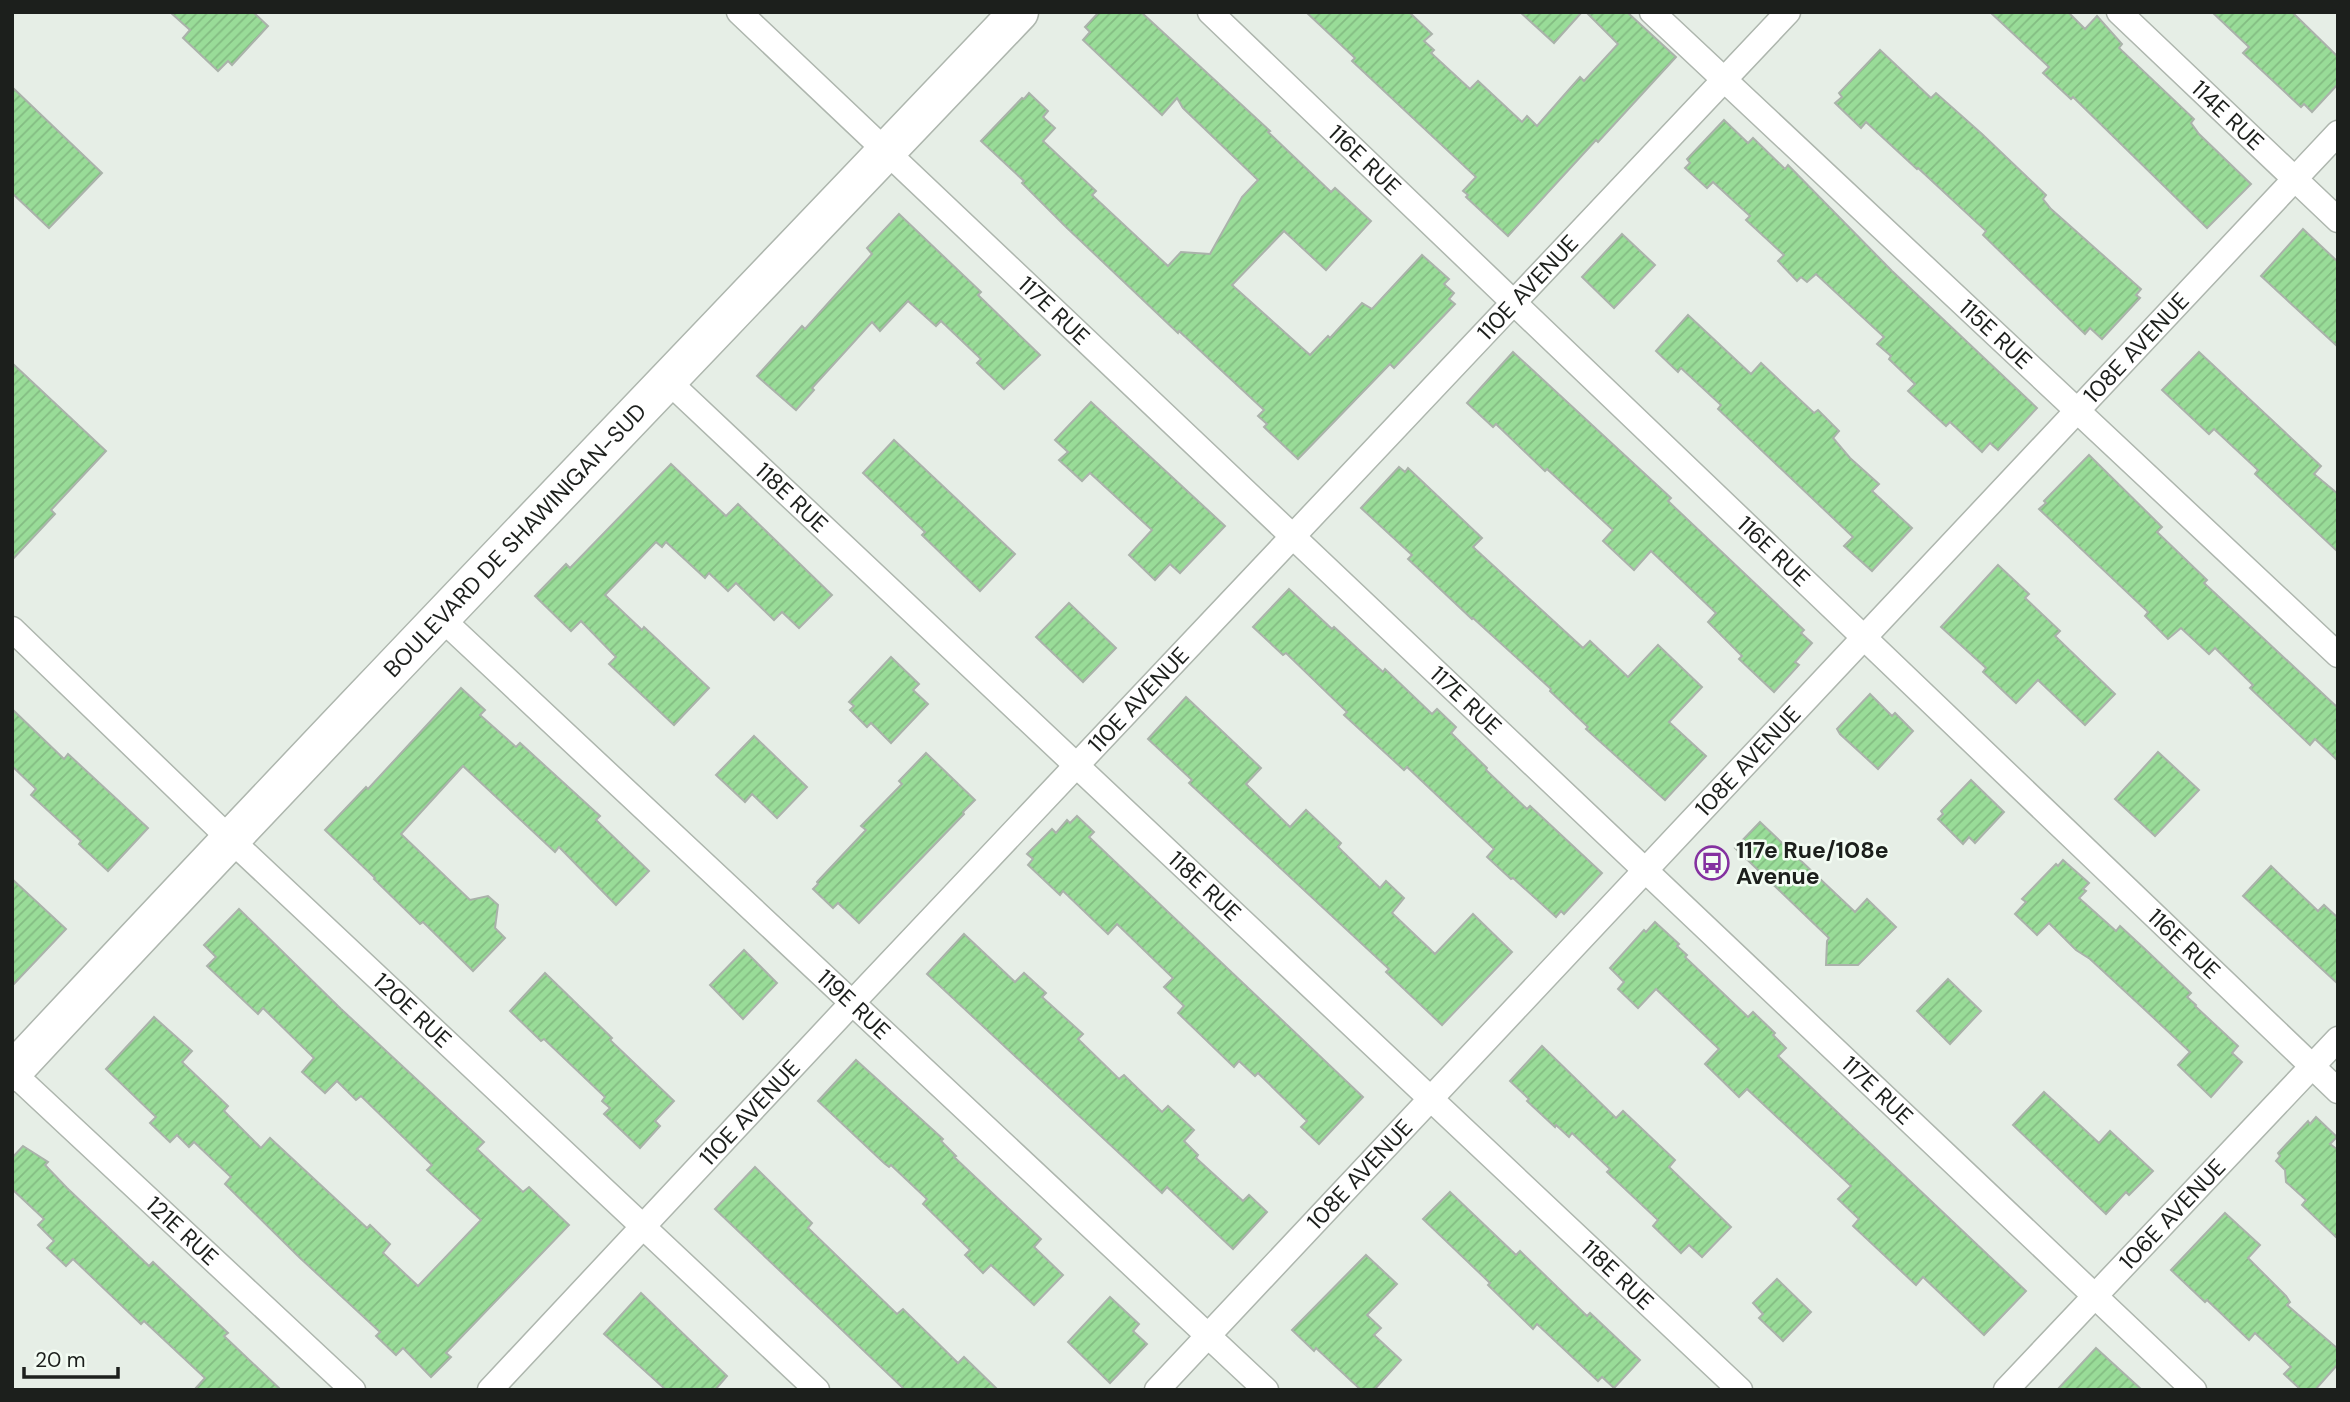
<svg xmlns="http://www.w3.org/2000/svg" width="2350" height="1402" viewBox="0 0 2350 1402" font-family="'DM Sans',sans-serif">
  <defs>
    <pattern id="building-hatch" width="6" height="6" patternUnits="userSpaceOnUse" patternTransform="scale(1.75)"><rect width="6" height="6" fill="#99dc98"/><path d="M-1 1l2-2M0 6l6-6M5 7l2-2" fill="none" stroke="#83bc82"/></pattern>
  </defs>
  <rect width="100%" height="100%" fill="#e6eee6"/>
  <!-- building -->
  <g fill="url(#building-hatch)" stroke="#aab2aa" stroke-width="2">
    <path d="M170,12H253L268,26L232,65L228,61L218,71L183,38L190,30Z"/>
    <path d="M1099,12H1141L1270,131L1268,132L1331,192L1335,188L1371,221L1326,270L1284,231L1232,285L1310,355L1328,336L1330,338L1362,303L1372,309L1422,255L1449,279L1444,284L1454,293L1449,299L1455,304L1394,368L1390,364L1298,459L1264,427L1267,424L1258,416L1264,410L1179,331L1178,333L1066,227L1022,183L1024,181L981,141L1022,98L1024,99L1029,93L1048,111L1043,117L1055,128L1043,141L1096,191L1092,195L1168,266L1181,252L1210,254L1242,197L1258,180L1183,108L1177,98L1162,115L1083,40L1090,32L1085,27Z"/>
    <path d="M1306,12H1409L1432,34L1424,41L1434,50L1431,53L1470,89L1478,81L1522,122L1527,116L1537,126L1580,77L1584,81L1618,44L1586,12H1627L1676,57L1598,142L1596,140L1508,236L1466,197L1468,195L1463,191L1476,177L1352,61L1355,58Z"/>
    <path d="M1520,12H1582L1554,43Z"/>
    <path d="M1990,12H2068L2085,29L2097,16L2122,44L2119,48L2194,119L2191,123L2199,134L2251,184L2207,228L2073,97L2071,99L2043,73L2049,67Z"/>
    <path d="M2212,12H2292L2338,57V84L2312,112L2304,104L2301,107L2243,53L2249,47Z"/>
    <path d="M1880,50L1931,98L1936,93L1982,134L2046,195L2043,199L2051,209L2141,289L2136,295L2140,298L2102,339L2090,328L2085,334L1983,235L1986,231L1918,168L1917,169L1866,122L1861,128L1835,103L1842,97L1839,93Z"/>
    <path d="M12,87L102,173L49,228L12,193Z"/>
    <path d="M1724,120L1748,143L1753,138L1785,169L1788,165L1892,271L2037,408L1998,450L1990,443L1982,452L1950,422L1946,426L1908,391L1915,384L1889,359L1891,356L1877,344L1884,337L1816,274L1807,282L1801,277L1797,281L1778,261L1784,255L1746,220L1750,216L1713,182L1707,188L1685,168L1690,163L1687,159Z"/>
    <path d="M899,214L981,292L978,295L1040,355L1004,389L977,363L981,359L941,321L936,326L908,301L880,331L872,322L812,388L814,390L796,410L757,376L802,326L805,329L872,254L867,248Z"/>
    <path d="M2303,229L2338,262V347L2261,276Z"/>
    <path d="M1622,234L1655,265L1614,308L1582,277Z"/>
    <path d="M1688,315L1751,374L1761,363L1814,413L1818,410L1839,431L1833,438L1850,458L1879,484L1872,491L1912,528L1872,571L1844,546L1853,537L1718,409L1721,405L1681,368L1678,372L1656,351Z"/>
    <path d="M1513,352L1671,498L1668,501L1804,630L1801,633L1812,643L1795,662L1799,665L1774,692L1739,659L1742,656L1708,622L1716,613L1651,551L1634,570L1603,541L1613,530L1547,469L1545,471L1496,424L1493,427L1467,403Z"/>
    <path d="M2199,352L2321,466L2314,474L2338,494V552L2255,474L2258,470L2214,429L2209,434L2162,390Z"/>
    <path d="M12,363L106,451L51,510L55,514L12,560Z"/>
    <path d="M1091,402L1225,526L1180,573L1170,564L1155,580L1129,555L1152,530L1090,473L1082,481L1059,460L1068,452L1055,440Z"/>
    <path d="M894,440L1015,554L980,591L922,535L925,532L863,473Z"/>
    <path d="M2089,455L2162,527L2157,532L2207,580L2204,583L2338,708V761L2315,739L2310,745L2250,688L2253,685L2215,648L2209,654L2181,628L2168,639L2145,616L2148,612L2039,509L2046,503L2044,501Z"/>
    <path d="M671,464L726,516L738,504L832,595L799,628L782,612L774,620L736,583L728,591L709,573L705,578L666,542L662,547L656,542L605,595L642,630L644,627L709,688L674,725L609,664L616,657L581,621L571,631L535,596L566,564L570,568Z"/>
    <path d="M1399,467L1405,472L1408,468L1482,538L1473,547L1583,648L1590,641L1628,677L1658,645L1702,687L1669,722L1706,756L1665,800L1586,729L1588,727L1550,691L1551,689L1473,618L1472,619L1422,572L1408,559L1412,555L1361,508Z"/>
    <path d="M1998,565L2029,594L2025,598L2060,631L2055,636L2115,694L2085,725L2038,680L2016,703L1983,672L1986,668L1941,627Z"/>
    <path d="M1289,589L1332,629L1334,627L1383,672L1385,669L1432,714L1437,709L1456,727L1451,733L1487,768L1486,770L1527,809L1530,806L1602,873L1564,914L1561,911L1556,917L1513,878L1511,879L1487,857L1494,849L1407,767L1404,770L1344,715L1347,712L1286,653L1283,655L1253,627Z"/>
    <path d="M1069,603L1116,648L1083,682L1036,637Z"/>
    <path d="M891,657L919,684L913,690L928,704L891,743L871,723L867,727L850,710L854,706L849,702Z"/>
    <path d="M461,688L485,710L480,715L516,747L520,743L600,816L596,820L649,871L616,905L559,847L555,852L463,766L401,834L470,900L488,896L498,905L495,928L505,938L473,971L423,922L420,924L374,879L375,878L325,830L366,787L368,789Z"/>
    <path d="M1870,694L1892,716L1895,713L1913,731L1878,769L1840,734L1837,729Z"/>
    <path d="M1186,697L1261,768L1246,784L1290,827L1306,810L1341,843L1338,847L1380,888L1386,881L1404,898L1392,913L1435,954L1473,914L1512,952L1442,1025L1386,972L1389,969L1189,783L1192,780L1148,739Z"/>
    <path d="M12,709L64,759L68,754L148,828L108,871L79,844L81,841L31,795L36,789L12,766Z"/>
    <path d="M754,736L807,787L777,818L752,794L745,802L716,775Z"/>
    <path d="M2158,752L2199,790L2155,836L2115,799Z"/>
    <path d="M926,753L975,800L963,812L964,814L859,923L838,903L833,908L813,889L818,884L817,882L866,830L861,826L902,784L899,781Z"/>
    <path d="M1971,780L2004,812L1975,843L1969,837L1963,844L1938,819L1943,814L1941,811Z"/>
    <path d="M1077,816L1094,832L1089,837L1363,1097L1319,1144L1301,1127L1307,1121L1258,1073L1255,1076L1239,1061L1234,1067L1178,1013L1184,1006L1164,987L1173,978L1117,924L1108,934L1063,891L1060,895L1028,865L1033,859L1027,854L1052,829L1056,833L1067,820L1070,823Z"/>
    <path d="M1760,822L1855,912L1867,899L1896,927L1858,965H1826L1827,941L1829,938L1735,848Z"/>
    <path d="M2063,860L2089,883L2083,889L2086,891L2079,898L2116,931L2120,926L2147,951L2191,993L2187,997L2196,1005L2195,1006L2238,1046L2232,1053L2242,1062L2211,1097L2178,1065L2190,1052L2142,1007L2090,959L2076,950L2049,923L2037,935L2015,914L2026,902L2022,899L2056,864L2058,866Z"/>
    <path d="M2271,866L2318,911L2324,905L2338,918V984L2243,896Z"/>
    <path d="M12,879L66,929L12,986Z"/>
    <path d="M239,909L341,1009L484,1142L477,1149L523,1192L529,1187L569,1225L446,1353L451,1357L431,1377L403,1348L396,1355L376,1336L380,1332L299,1257L225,1184L231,1177L194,1142L189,1147L177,1135L170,1142L150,1123L156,1117L106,1069L154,1017L192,1051L182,1062L228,1106L224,1111L261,1148L270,1138L367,1228L370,1225L390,1244L383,1253L418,1286L481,1220L427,1170L432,1165L361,1096L356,1100L337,1081L325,1093L302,1072L314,1058L263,1008L258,1014L207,966L216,957L204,945Z"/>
    <path d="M1655,922L1679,944L1677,946L1687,955L1685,957L1748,1017L1753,1012L1775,1033L1773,1035L1786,1048L1778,1056L2026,1291L1984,1335L1923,1277L1916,1285L1853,1226L1859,1219L1838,1199L1851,1186L1747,1089L1739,1097L1705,1064L1719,1049L1656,989L1638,1008L1618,989L1624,982L1610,968L1644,930L1646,932Z"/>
    <path d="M964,934L1015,982L1024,973L1046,993L1042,997L1083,1034L1078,1039L1119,1079L1124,1075L1162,1112L1168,1106L1194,1130L1184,1141L1198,1155L1196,1158L1243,1201L1249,1195L1267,1212L1233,1249L1167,1187L1162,1193L927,974Z"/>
    <path d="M744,950L777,983L743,1019L710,985Z"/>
    <path d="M545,973L612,1038L610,1040L674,1101L655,1121L660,1126L640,1148L604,1114L610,1108L602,1101L605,1097L544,1039L541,1041L510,1011Z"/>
    <path d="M1948,979L1981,1011L1950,1044L1917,1011Z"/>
    <path d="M1542,1046L1616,1118L1623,1111L1675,1160L1669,1167L1731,1227L1702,1257L1689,1245L1681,1253L1653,1226L1658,1220L1607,1172L1610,1169L1572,1133L1569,1137L1556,1125L1555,1127L1527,1101L1529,1099L1510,1081Z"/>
    <path d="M856,1060L943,1139L941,1141L956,1156L954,1157L1041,1239L1034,1247L1063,1275L1034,1305L991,1265L983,1273L965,1255L970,1250L923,1204L927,1199L891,1165L889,1167L884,1163L818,1101Z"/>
    <path d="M2044,1092L2099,1143L2110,1131L2153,1171L2129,1195L2126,1192L2106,1214L2013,1125Z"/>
    <path d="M2316,1117L2337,1137L2330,1144L2338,1150V1239L2302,1205L2306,1200L2286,1182L2285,1170L2276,1161L2280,1156L2278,1153L2308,1121L2310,1124Z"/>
    <path d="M23,1146L48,1162L45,1165L67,1188L149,1266L153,1262L228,1333L224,1336L281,1390H194L205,1378L144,1321L141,1324L73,1259L66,1266L47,1248L54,1241L38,1225L44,1219L12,1189V1158Z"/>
    <path d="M755,1167L812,1223L808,1228L897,1314L903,1309L958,1363L964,1357L998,1390H905L715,1209Z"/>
    <path d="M1450,1192L1516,1255L1520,1251L1587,1316L1590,1313L1640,1360L1614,1388L1602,1377L1598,1381L1537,1324L1533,1329L1488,1285L1490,1283L1423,1219Z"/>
    <path d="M2225,1213L2260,1245L2248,1258L2286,1296L2290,1302L2287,1305L2338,1349V1364L2315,1390H2301L2284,1374L2291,1367L2255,1333L2249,1340L2207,1300L2205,1302L2171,1270Z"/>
    <path d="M1366,1255L1397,1284L1367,1315L1381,1328L1374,1335L1401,1360L1374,1390H1361L1316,1348L1314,1351L1292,1330Z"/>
    <path d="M1777,1279L1811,1312L1783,1341L1759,1318L1763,1314L1753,1303Z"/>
    <path d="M641,1293L727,1376L715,1390H666L604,1334Z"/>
    <path d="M1110,1297L1139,1324L1133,1331L1147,1344L1110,1383L1068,1342Z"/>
    <path d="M2096,1348L2142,1390H2057Z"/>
  </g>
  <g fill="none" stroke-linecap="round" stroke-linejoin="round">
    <defs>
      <g id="minor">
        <path id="s1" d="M739,12L2194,1390"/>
        <path id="s2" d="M1210,12L2338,1091"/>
        <path id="s3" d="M1652,12L2338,655"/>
        <path id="s4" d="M2119,12L2338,220"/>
        <path id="s5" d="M668,381L1740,1390"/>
        <path id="s6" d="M442,619L1266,1390"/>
        <path id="s7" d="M12,629L230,839L817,1390"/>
        <path id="s8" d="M12,1072L353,1390"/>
        <path id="s9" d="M490,1390L853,1002L1788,12"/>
        <path id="s10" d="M1157,1390L2338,133"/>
        <path id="s11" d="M2006,1390L2338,1039"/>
      </g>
      <g id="primary">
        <path id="s12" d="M12,1072C344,716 683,365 1019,12"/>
      </g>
    </defs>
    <!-- minor casing -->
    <use href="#minor" stroke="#aeb6ae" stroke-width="27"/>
    <!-- primary casing -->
    <use href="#primary" stroke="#aeb6ae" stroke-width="41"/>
    <!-- minor -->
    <use href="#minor" stroke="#fff" stroke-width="24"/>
    <!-- primary -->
    <use href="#primary" stroke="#fff" stroke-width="38"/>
  </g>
  <!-- icons -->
  <defs>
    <symbol id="bus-ring" viewBox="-11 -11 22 22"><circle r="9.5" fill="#f3fcf3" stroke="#8431a0" stroke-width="1.5"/><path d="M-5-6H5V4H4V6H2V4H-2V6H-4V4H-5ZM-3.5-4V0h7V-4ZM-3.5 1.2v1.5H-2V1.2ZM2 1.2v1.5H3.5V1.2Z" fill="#8431a0"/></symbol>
  </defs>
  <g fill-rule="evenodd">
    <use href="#bus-ring" x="1693" y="844" width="38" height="38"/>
  </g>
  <g text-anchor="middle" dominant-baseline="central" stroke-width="5" stroke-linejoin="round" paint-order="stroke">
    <!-- street labels -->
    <g font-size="23" fill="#1c1f1c" stroke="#f3fcf3">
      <text stroke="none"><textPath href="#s4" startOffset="150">114E RUE</textPath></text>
      <text stroke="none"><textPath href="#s2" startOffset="214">116E RUE</textPath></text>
      <text stroke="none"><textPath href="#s9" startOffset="1514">110E AVENUE</textPath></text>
      <text stroke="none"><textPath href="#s1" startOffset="434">117E RUE</textPath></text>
      <text stroke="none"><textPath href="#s3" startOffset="471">115E RUE</textPath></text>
      <text stroke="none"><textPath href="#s10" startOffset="1430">108E AVENUE</textPath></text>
      <text stroke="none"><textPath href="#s5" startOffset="170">118E RUE</textPath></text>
      <text stroke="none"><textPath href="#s12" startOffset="732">BOULEVARD DE SHAWINIGAN-SUD</textPath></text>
      <text stroke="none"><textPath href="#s2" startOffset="780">116E RUE</textPath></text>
      <text stroke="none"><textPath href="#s9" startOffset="947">110E AVENUE</textPath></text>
      <text stroke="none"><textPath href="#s1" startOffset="1001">117E RUE</textPath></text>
      <text stroke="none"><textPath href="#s10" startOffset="863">108E AVENUE</textPath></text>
      <text stroke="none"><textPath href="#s5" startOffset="737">118E RUE</textPath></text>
      <text stroke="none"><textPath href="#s2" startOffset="1348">116E RUE</textPath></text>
      <text stroke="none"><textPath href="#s6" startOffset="564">119E RUE</textPath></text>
      <text stroke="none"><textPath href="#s7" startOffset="553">120E RUE</textPath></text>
      <text stroke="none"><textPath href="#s1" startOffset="1568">117E RUE</textPath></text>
      <text stroke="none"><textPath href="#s9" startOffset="380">110E AVENUE</textPath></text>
      <text stroke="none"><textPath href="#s10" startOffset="296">108E AVENUE</textPath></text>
      <text stroke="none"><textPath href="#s11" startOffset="242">106E AVENUE</textPath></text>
      <text stroke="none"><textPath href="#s8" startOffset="233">121E RUE</textPath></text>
      <text stroke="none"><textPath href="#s5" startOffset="1304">118E RUE</textPath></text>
    </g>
    <!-- poi labels -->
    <g font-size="23" font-weight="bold" fill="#1c1f1c" stroke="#f3fcf3" text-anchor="start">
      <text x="1736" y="850">117e Rue/108e<tspan x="1736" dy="26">Avenue</tspan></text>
    </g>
  </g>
  <!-- border -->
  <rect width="2350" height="1402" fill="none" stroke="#1c1f1c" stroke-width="28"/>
  <!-- scale -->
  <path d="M24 1367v10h94v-10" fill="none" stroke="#1c1f1c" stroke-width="3.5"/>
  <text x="35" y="1367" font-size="21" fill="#1c1f1c" stroke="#f3fcf3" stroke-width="5" paint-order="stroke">20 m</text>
</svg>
